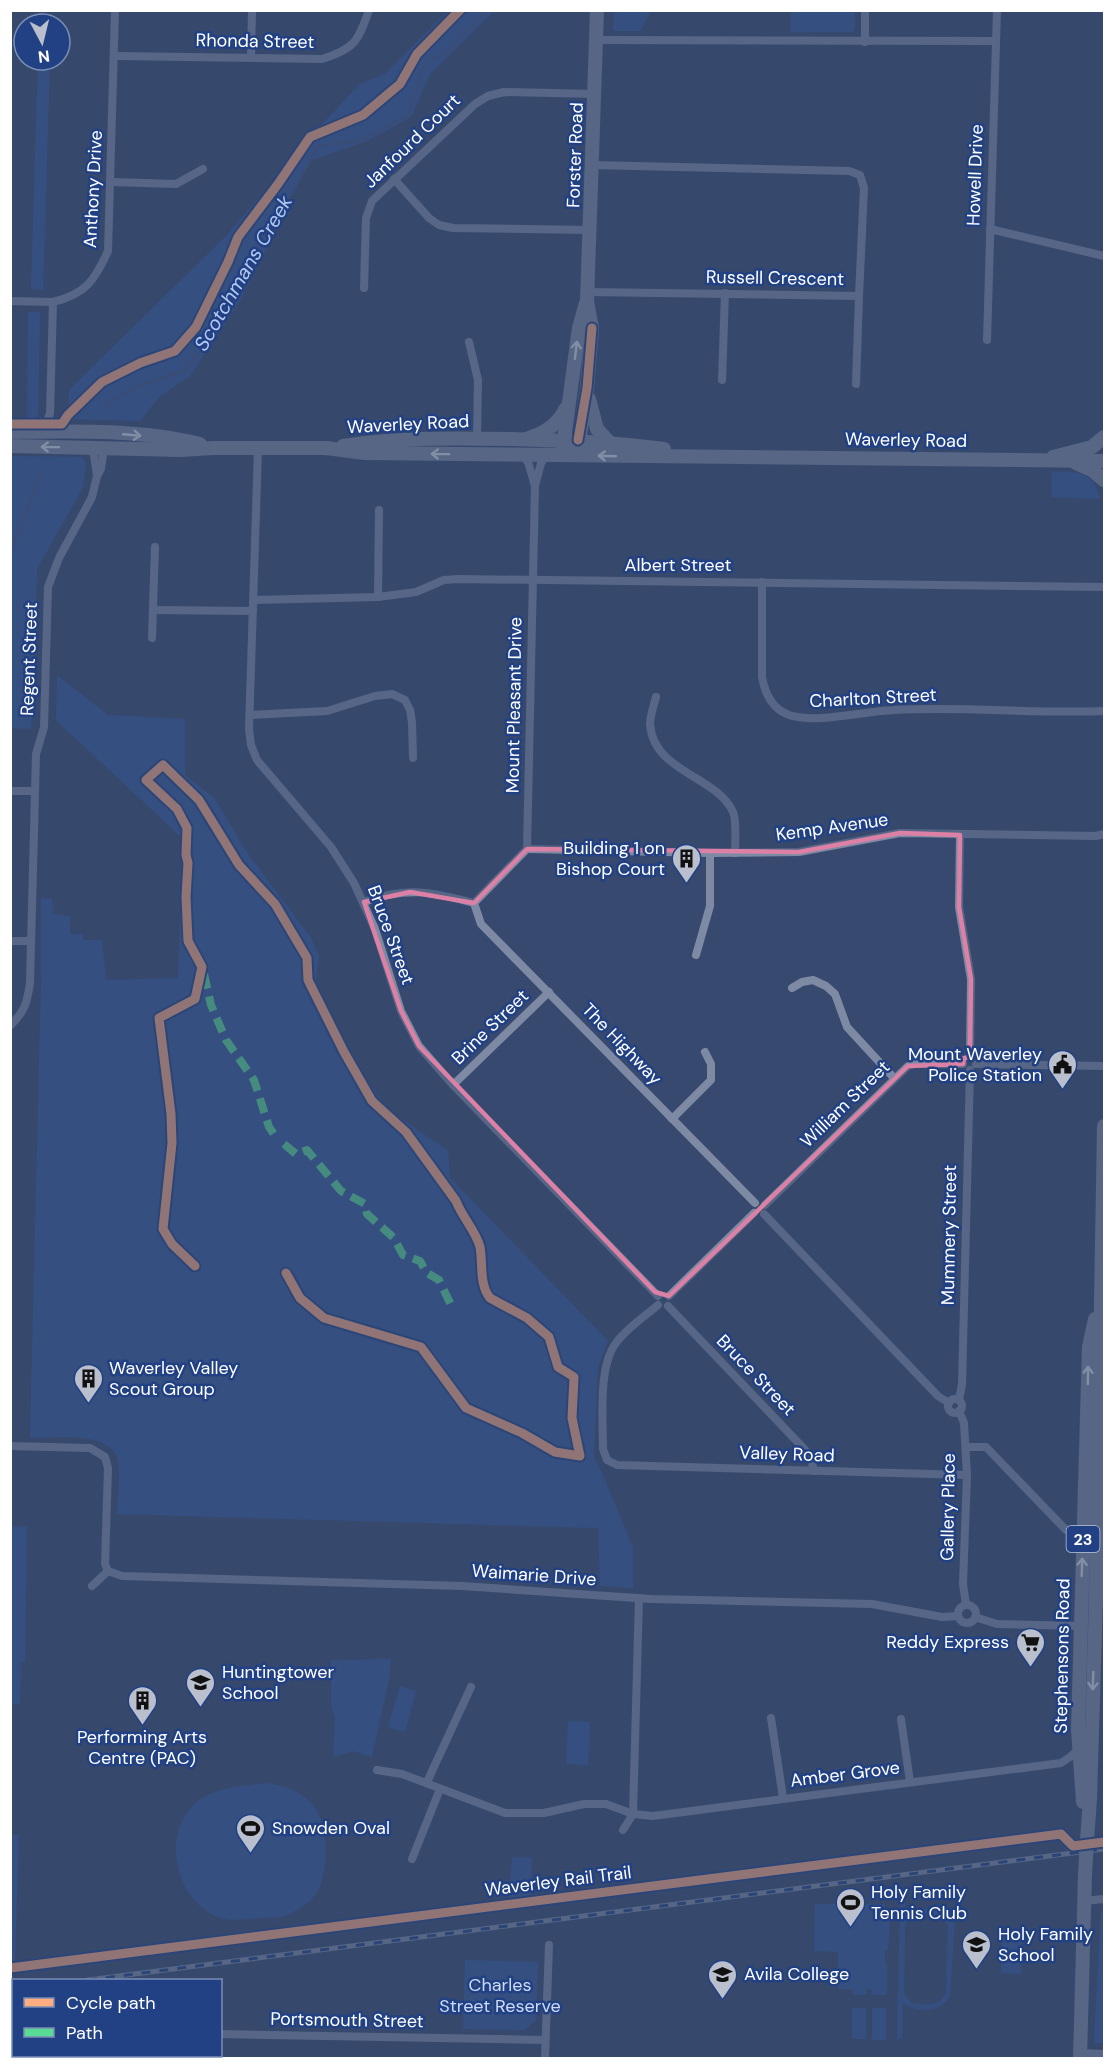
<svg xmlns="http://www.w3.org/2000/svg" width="1115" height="2069" viewBox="0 0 1115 2069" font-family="'DM Sans',sans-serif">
  <rect width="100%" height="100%" fill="#37496e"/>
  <!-- green -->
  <g fill="#34579a" fill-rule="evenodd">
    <path d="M448,11H494L430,74L411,117L367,141L309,161L242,297L190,376L159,397L140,421L68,419L69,390L227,235L325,121L360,84L386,73Z"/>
    <path d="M614,11V10L651,11L640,31H613Z"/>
    <path d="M791,11H855V29L852,32H790Z"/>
    <path d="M38,60H50L43,290L31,289Z"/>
    <path d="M28,312H40L38,421H27Z"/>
    <path d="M11,456L82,457L86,463L83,487L37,569L33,708L31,729L11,728Z"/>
    <path d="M1052,471C1077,472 1094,471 1100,499L1051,497Z"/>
    <path d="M57,675L108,715L185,719V775L215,799L246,851L311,938L319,957L316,980L348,1051L386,1108L448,1151L450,1178L608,1341L598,1367L594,1458L602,1473L633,1548V1588L600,1586L598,1528L117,1514C117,1498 121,1478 118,1462C114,1430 53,1438 30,1438L41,982V898L52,899L53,914L70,916V934H83V940H102L106,980L178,978L183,839L56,720Z"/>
    <path d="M11,1526L27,1527L25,1662H21L20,1704H11Z"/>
    <path d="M390,1659V1674L372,1757L353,1751L333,1757L335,1719L331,1703V1660Z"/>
    <path d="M400,1686L416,1691L405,1732L388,1727Z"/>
    <path d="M568,1721L590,1722L588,1765L566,1764Z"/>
    <path d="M267,1783C284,1785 300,1791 312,1804C329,1822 330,1874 315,1895C311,1902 290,1915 281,1917C274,1918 266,1917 259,1918C243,1920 225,1922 210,1913C170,1890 161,1820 206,1796C224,1786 247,1786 267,1783Z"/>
    <path d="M11,1835H19L15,1963H10Z"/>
    <path d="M512,1857L532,1858L530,1899L509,1898Z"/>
    <path d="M815,1904H885V1919H890L888,1950H885V1964H887V1995H873L872,1989H867V1995H853L852,1989H838V1952L814,1951Z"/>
    <path d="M900,1904H905V1915C919,1904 944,1907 952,1923L955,1918L950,1996C942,2013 917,2013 903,2003L902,2039H897ZM914,1915C927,1913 942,1912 948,1926L946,1993C940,2007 926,2005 912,2003L904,1994L905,1927L909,1918Z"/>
    <path d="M1101,1912H1104V2043H1094Z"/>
    <path d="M1002,1933L1022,1934L1021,1974L1001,1973Z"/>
    <path d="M465,1960L538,1962L536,2020L524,2030L463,2029Z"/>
    <rect x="852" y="2008" width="14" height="31"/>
    <rect x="872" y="2008" width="14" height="32"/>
  </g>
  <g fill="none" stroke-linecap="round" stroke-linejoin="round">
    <!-- stream -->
    <g stroke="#3c5384" stroke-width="3">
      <path d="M105,404L137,387L185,370L213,333L265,232L286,202L318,146L362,140L409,114L422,71L427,62L447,52L487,10"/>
      <path d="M10,553L42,472"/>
    </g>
    <!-- minor -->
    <g stroke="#7e8aa4" stroke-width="8">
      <path d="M596,40L995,41"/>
      <path d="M865,42V10"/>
      <path d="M115,56L322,59C354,49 358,42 369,10"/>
      <path d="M251,57L252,10"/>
      <path d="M394,179L429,218L439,225L453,228L590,230"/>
      <path d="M111,182L176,184L203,169"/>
      <path d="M990,229L1104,256"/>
      <path d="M364,288L366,218L372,201L475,104L488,96L504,92L595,94"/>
      <path d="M587,292L859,296L864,188L860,175L849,171L592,165"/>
      <path d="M10,301L53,302"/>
      <path d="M987,340L997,10"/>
      <path d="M469,342L478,380L477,438"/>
      <path d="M722,380L725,293"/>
      <path d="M856,384L859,296"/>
      <path d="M44,431L50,413L53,302C86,294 95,280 108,251L115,10"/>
      <path d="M93,448L97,476"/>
      <path d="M258,449L249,729L251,745L257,760L331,847L354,883L375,929L401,1011L419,1046L453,1085L658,1296"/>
      <path d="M521,455L528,462L535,486"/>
      <path d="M762,582V677C765,694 772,709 789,715C817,724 864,711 894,710C964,706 1034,714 1104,711"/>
      <path d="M378,597L379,510"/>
      <path d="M254,600L378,597L416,592L444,580L458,579L1104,587"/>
      <path d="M153,610L253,611"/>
      <path d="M152,638L155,547"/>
      <path d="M656,697C654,705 650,716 650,724C653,772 717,776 733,812C737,821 735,843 735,853"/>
      <path d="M250,715L327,711L375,696L392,694L405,700L410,710L412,722L413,758"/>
      <path d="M10,791H35"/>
      <path d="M960,835L959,907L971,979L970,1057"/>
      <path d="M527,849L710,853L799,852L900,833L1096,836L1104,834"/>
      <path d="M364,902C406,886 433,892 474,903"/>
      <path d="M474,903L527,849L535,486L541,463L547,455"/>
      <path d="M474,903L481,924L755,1203"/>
      <path d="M10,941H30"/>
      <path d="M696,955L710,906V853"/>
      <path d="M792,988L802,982L813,980L826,986L835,994L847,1027L894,1078"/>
      <path d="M10,1026C25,1011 27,1003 30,983L36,754L44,727L48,587L59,558L92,497L97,476L101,469L104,448"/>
      <path d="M976,1064L1104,1066"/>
      <path d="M453,1085L549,992"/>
      <path d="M672,1119L711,1080V1064L705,1052"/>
      <path d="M765,1205L908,1066L915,1064H963"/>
      <path d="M764,1214L938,1396L949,1403"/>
      <path d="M669,1296L754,1213"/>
      <path d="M658,1305C644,1317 626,1329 616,1343C598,1366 603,1420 603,1449L607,1460L617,1465L967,1475"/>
      <path d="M668,1306L810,1455L814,1471"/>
      <circle cx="955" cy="1406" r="7"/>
      <path d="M959,1400L962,1384L970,1070"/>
      <path d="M959,1411L964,1423L967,1475L963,1584L966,1605"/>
      <path d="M10,1446L90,1448L105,1457L108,1468L105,1564L108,1571L122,1576L462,1586L651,1599L872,1604L942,1617L958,1616"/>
      <path d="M966,1447H986L1066,1530L1083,1531"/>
      <path d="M92,1586L108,1571"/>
      <path d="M639,1598L633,1814L653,1816L1061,1763L1070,1757L1079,1749"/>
      <circle cx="967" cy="1614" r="9"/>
      <path d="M975,1617L997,1624L1080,1626"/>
      <path d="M771,1718L783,1798"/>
      <path d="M901,1719L910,1782"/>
      <path d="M377,1770L402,1774L505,1813H544L584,1804H606L633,1814L623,1830"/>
      <path d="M427,1782L471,1687"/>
      <path d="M412,1859L440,1789"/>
      <path d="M1084,1901L1104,1899"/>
      <path d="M220,2034L545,2040"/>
      <path d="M1080,2053L1104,2054"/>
      <path d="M19,2058V2056"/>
      <path d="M545,2058L549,1945"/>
    </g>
    <!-- primary -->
    <g stroke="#7d89a1" stroke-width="14">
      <path d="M589,399L597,429L610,443"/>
      <path d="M10,432C72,431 140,429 200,444"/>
      <path d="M529,438C545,433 559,423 566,408"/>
      <path d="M10,446L180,450L213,448H326L365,453L1104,461"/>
      <path d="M343,446C399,437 456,438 513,439C564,441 614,442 664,449"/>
      <path d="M563,447L579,328L586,303"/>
      <path d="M577,455L587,388L592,328L587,301L597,10"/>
      <path d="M1053,457L1092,447L1104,437"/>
      <path d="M1076,463L1092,470L1104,480"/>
      <path d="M1083,1802L1078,1729L1089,1347L1095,1319"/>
      <path d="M1087,1840L1090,1799L1096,1597L1104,1126"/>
      <path d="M1080,2058L1085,1875"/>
    </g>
    <defs>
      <g id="rail">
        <path d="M88,1980L1104,1849"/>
        <path d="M10,1996H14"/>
      </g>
    </defs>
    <!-- rail casing -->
    <use href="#rail" stroke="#7e8aa3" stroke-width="5"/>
    <!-- rail -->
    <use href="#rail" stroke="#214184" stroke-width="3" stroke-dasharray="9" stroke-linecap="butt"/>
    <!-- primary-bridge -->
    <path stroke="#7d89a1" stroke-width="14" d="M1085,1875L1087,1840"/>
    <!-- quiet -->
    <g stroke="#5adb95" stroke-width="8" stroke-dasharray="15 8" stroke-linecap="butt">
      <path d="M204,974L211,1005L226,1040L254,1080L269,1127L276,1137"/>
      <path d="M284,1144L296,1154L307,1150L341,1191L365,1204L367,1214L394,1238L403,1255L420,1261L427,1273L439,1280L453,1309"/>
    </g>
    <defs>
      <g id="cycleway">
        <path d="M10,424H62L68,415L102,382L140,363L175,351L196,327L228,262L238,237L278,184L310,137L363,115L400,84L417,54L460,10"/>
        <path d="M578,440L587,388L592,328"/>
        <path d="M195,1266L172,1244L163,1229L172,1143L171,1114L159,1018L195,999L202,967L188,941L186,897L188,863L186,855L187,828L177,809L146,780L163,765L199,800L239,865L275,904L307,958L308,980L344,1052L372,1101L406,1132L456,1201C462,1217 476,1231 480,1247C483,1263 479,1285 490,1298L527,1318L549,1337L558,1367L574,1377L572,1418L580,1456L555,1452L522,1433L466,1408L421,1347L324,1318L300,1298L286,1273"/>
        <path d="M10,1968L1061,1834L1073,1846L1104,1842"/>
      </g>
    </defs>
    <!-- cycleway casing -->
    <use href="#cycleway" stroke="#214184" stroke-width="13"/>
    <!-- cycleway -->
    <use href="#cycleway" stroke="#ffac80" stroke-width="9"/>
  </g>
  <!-- one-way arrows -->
  <defs><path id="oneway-shaft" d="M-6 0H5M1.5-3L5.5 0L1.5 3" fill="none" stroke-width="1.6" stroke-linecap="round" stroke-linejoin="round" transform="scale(1.5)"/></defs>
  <g stroke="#dee2e8">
    <use href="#oneway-shaft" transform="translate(576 350) rotate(-83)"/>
    <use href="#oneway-shaft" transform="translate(132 435) rotate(5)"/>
    <use href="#oneway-shaft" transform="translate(50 447) rotate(-179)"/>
    <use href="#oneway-shaft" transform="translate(440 454) rotate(-179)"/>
    <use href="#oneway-shaft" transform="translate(607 456) rotate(-178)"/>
    <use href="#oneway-shaft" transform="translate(1088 1375) rotate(-89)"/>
    <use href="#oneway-shaft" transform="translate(1082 1567) rotate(-88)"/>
    <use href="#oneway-shaft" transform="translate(1093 1681) rotate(92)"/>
  </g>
  <!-- marked area -->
  <path d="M0 0H1115V2069H0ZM900,833L960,835L959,907L971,979L970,1057L964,1058L963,1064L908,1066L669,1296L655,1292L419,1046L401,1011L364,902L410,892L474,903L527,849L799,852Z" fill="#37496e" fill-opacity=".55" fill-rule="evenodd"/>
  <path fill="none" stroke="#dd80a5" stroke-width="4.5" stroke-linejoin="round" d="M900,833L960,835L959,907L971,979L970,1057L964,1058L963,1064L908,1066L669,1296L655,1292L419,1046L401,1011L364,902L410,892L474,903L527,849L799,852Z"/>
  <!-- icons -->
  <defs>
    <symbol id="building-pin" viewBox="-11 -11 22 30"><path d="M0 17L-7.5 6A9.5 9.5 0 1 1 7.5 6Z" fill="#b9bfcc" stroke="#214184"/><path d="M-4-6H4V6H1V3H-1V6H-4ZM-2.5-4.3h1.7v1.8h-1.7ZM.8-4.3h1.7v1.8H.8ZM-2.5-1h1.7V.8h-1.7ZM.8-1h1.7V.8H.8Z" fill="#111"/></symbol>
    <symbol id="civic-pin" viewBox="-11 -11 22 30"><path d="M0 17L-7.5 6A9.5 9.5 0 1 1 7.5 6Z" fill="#b9bfcc" stroke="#214184"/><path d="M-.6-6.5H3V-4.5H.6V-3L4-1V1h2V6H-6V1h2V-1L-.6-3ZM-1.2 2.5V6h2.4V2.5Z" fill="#111"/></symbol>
    <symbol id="supermarket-pin" viewBox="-11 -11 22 30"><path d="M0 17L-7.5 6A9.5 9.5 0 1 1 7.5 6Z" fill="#b9bfcc" stroke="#214184"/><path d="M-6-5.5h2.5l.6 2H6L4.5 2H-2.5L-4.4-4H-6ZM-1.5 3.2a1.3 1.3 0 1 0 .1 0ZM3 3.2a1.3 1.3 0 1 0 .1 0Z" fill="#111"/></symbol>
    <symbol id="school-pin" viewBox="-11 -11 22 30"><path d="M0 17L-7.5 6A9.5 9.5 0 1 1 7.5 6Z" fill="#b9bfcc" stroke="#214184"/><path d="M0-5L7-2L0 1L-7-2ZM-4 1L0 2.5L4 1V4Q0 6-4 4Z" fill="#111"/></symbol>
    <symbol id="stadium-pin" viewBox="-11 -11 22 30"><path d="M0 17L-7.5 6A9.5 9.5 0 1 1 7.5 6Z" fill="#b9bfcc" stroke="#214184"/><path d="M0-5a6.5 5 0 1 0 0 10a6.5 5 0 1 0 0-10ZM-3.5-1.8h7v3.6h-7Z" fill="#111"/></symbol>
  </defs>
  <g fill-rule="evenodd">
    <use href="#building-pin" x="670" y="842" width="33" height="45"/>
    <use href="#civic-pin" x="1046" y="1048" width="33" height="45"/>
    <use href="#building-pin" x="72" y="1362" width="33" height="45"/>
    <use href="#supermarket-pin" x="1014" y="1626" width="33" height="45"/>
    <use href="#school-pin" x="184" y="1666" width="33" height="45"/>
    <use href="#building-pin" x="126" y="1684" width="33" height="45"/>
    <use href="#stadium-pin" x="234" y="1812" width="33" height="45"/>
    <use href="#stadium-pin" x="834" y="1886" width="33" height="45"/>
    <use href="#school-pin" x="960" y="1928" width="33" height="45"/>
    <use href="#school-pin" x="706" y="1958" width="33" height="45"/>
  </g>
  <g text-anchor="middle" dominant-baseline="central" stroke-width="5" stroke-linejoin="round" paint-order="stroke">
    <!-- shield labels -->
    <rect fill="#214184" stroke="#bcc6da" stroke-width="1.5" x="1066.5" y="1526" width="33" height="26" rx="4.5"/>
    <g font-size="16" font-weight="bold" fill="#fff">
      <text x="1083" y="1539">23</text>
    </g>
    <!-- street labels -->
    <g font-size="18" fill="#fff" stroke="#214184">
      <text transform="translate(255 41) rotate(1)">Rhonda Street</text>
      <text transform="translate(412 141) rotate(-44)">Janfourd Court</text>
      <text transform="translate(575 155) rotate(-88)">Forster Road</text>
      <text transform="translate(975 175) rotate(-88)">Howell Drive</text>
      <text transform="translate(93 189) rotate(-87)">Anthony Drive</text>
      <text transform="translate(775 278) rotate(1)">Russell Crescent</text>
      <text transform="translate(408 424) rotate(-3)">Waverley Road</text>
      <text transform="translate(906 440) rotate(1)">Waverley Road</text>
      <text x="678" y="565">Albert Street</text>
      <text transform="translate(29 659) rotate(-88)">Regent Street</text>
      <text transform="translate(873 698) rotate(-3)">Charlton Street</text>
      <text transform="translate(514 705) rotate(-89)">Mount Pleasant Drive</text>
      <text transform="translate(832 827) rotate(-8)">Kemp Avenue</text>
      <text transform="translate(391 935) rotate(70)">Bruce Street</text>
      <text transform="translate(490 1027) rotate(-44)">Brine Street</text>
      <text transform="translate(622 1044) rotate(46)">The Highway</text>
      <text transform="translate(845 1104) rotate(-44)">William Street</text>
      <text transform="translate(949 1235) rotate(-89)">Mummery Street</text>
      <text transform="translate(756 1375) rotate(46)">Bruce Street</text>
      <text transform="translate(787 1454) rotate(2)">Valley Road</text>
      <text transform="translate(948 1507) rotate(-89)">Gallery Place</text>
      <text transform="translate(534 1575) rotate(4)">Waimarie Drive</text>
      <text transform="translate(1062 1656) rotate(-89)">Stephensons Road</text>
      <text transform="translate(845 1774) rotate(-7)">Amber Grove</text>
      <text transform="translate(558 1881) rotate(-7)">Waverley Rail Trail</text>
      <text transform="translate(347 2020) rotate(1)">Portsmouth Street</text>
    </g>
    <!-- poi labels -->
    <g font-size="18" fill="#fff" stroke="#214184" text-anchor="start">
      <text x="665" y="848" text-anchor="end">Building 1 on<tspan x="665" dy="21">Bishop Court</tspan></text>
      <text x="1042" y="1054" text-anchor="end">Mount Waverley<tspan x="1042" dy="21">Police Station</tspan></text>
      <text x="109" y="1368">Waverley Valley<tspan x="109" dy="21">Scout Group</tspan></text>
      <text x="1009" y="1642" text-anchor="end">Reddy Express</text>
      <text x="222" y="1672">Huntingtower<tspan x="222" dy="21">School</tspan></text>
      <text x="142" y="1737" text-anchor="middle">Performing Arts<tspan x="142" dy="21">Centre (PAC)</tspan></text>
      <text x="272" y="1828">Snowden Oval</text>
      <text x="871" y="1892">Holy Family<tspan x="871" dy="21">Tennis Club</tspan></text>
      <text x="998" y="1934">Holy Family<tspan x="998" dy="21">School</tspan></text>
      <text x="744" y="1974">Avila College</text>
    </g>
    <!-- park labels -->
    <g font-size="18" fill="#cddbf7" stroke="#214184">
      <text x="500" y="1985">Charles<tspan x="500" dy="21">Street Reserve</tspan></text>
    </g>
    <!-- water labels -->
    <g font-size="20" font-style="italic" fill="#b4c9f1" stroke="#214184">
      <text transform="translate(243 273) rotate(-60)">Scotchmans Creek</text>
    </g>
  </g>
  <!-- border -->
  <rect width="1115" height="2069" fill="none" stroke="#ffffff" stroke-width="24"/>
  <!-- legend -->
  <rect x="12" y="1979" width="210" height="78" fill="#214184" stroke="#7a8db5" stroke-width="1.5"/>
  <rect x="24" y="1998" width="30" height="9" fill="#ffac80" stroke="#7a8db5" stroke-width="1.5"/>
  <text x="66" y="2009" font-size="18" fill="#ffffff">Cycle path</text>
  <rect x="24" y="2028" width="30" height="9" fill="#5adb95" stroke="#7a8db5" stroke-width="1.5"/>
  <text x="66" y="2039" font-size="18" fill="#ffffff">Path</text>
  <!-- north arrow -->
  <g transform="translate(42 42) rotate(173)"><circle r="28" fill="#214184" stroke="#7a8db5" stroke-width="1.5"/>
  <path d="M0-4.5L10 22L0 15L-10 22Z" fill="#b9bfcc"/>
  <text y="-9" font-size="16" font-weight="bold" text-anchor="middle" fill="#ffffff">N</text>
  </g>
</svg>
